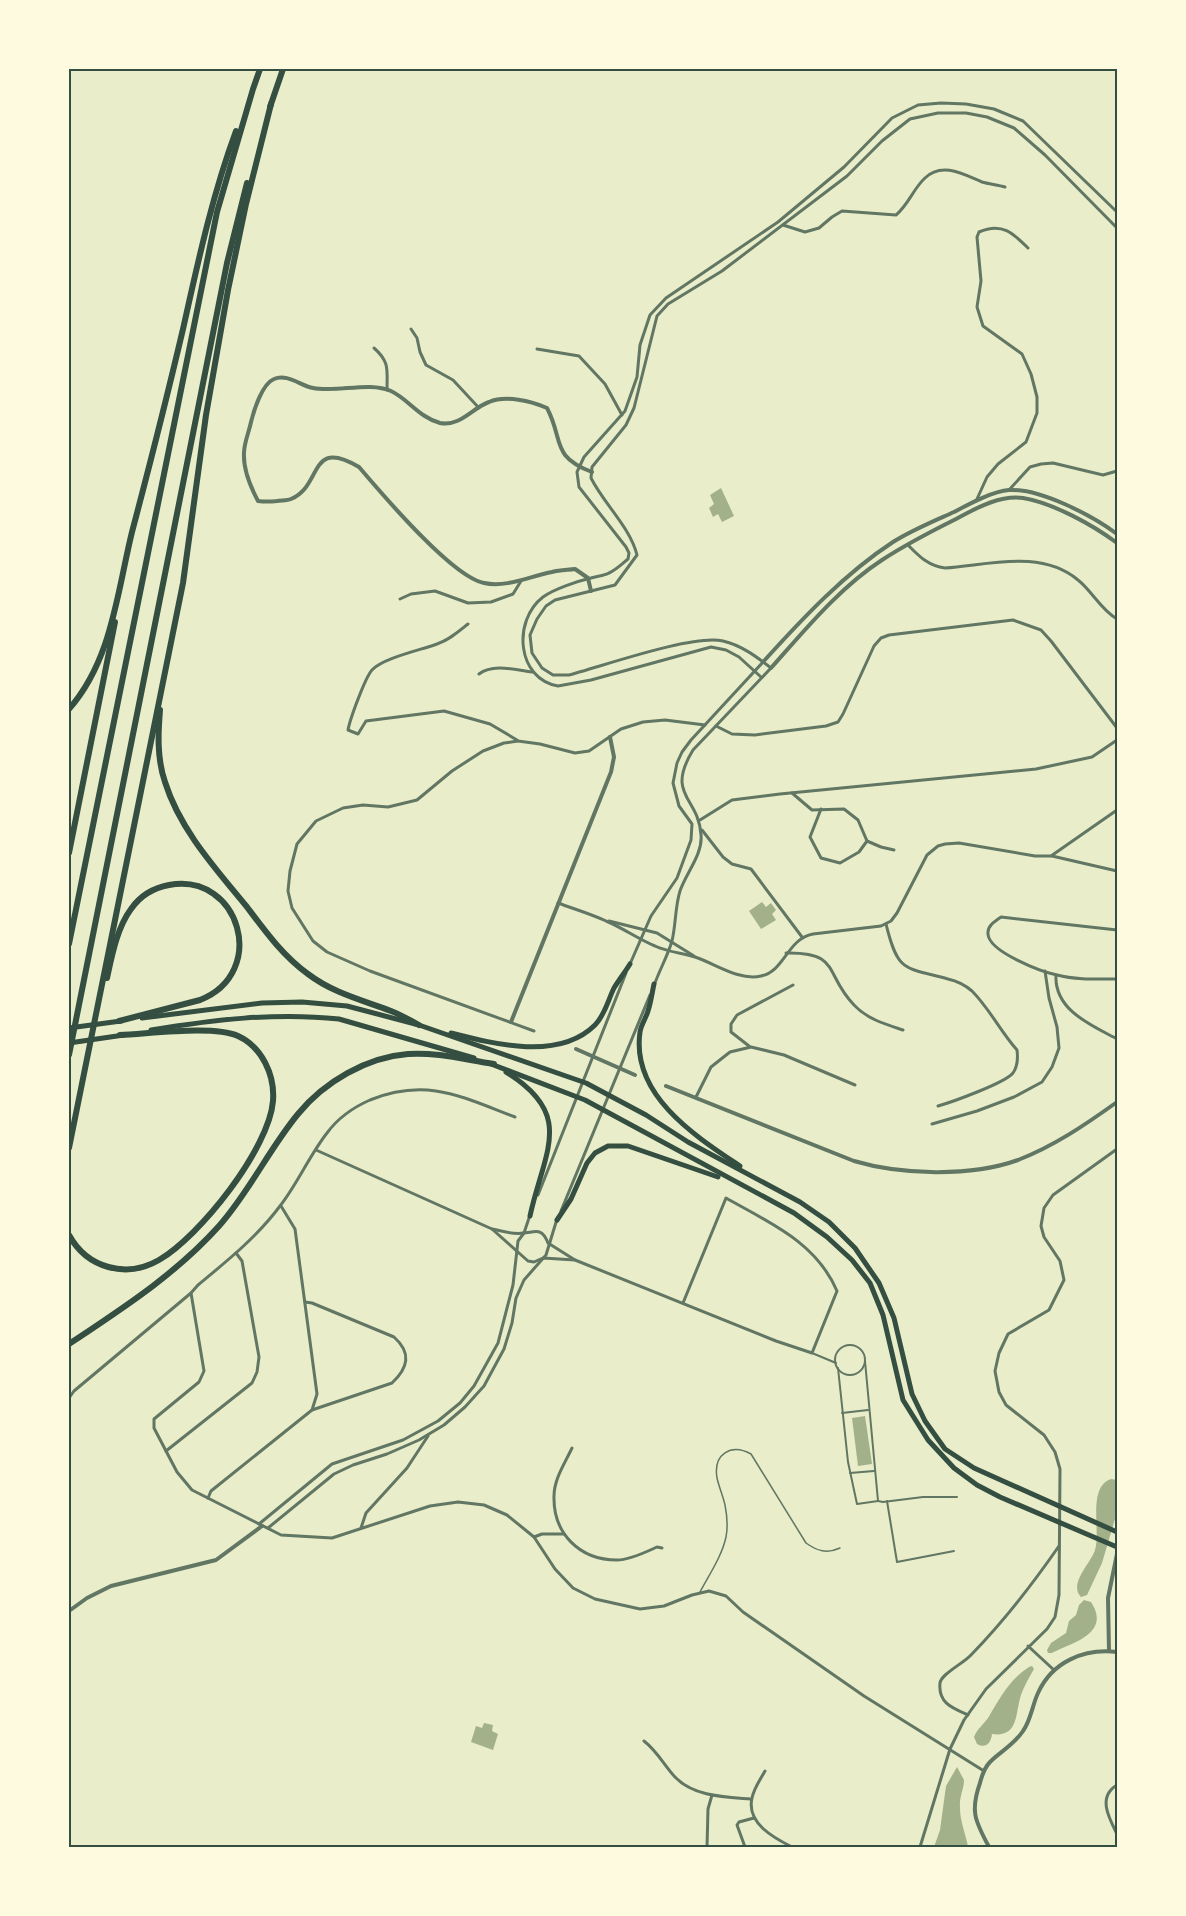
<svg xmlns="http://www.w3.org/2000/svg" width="1186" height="1916" viewBox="0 0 1186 1916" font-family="Barlow,sans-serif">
  <rect width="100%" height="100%" fill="#e9edc9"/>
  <!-- water -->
  <g fill="#a3b18a">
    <path d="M721,488L734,516L722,522L718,514L713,517L709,508L714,504L710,495Z"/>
    <path d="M762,902L766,907L771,903L776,910L772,914L776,920L761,929L749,911Z"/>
    <path d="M865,1416L872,1464L858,1466L852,1418Z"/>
    <path d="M1111,1479L1117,1480V1512L1102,1563L1087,1595L1081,1597C1068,1584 1091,1563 1095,1550C1101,1531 1087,1487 1111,1479Z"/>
    <path d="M1084,1600L1091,1602C1112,1634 1071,1643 1052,1653H1048L1047,1650L1051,1643L1066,1633L1069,1621L1076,1615L1079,1605Z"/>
    <path d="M1029,1667L1032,1666L1034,1669C1029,1678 1024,1686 1021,1695C1015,1713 1019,1738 992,1734C991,1743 986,1749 977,1744L974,1737C977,1729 983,1725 988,1718C1000,1698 1009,1680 1029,1667Z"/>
    <path d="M484,1723L493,1725L492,1731L498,1734L493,1750L471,1742L476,1726L482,1728Z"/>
    <path d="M957,1767L964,1780C964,1790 959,1796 960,1808C960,1822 966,1834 968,1847H934L940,1830L946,1786Z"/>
  </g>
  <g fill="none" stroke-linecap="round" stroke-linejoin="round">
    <!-- service -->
    <path stroke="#617663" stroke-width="1.5" d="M700,1592C709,1575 722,1556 726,1537C728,1527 727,1515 725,1505C723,1496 719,1487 717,1478C713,1454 731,1443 751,1454L806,1543C817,1551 827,1554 840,1548"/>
    <!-- pedestrian -->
    <g stroke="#617663" stroke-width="2">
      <circle cx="850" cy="1360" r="15"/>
      <path d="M812,1353L836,1363"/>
      <path d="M838,1368L848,1462L857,1504L878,1501L865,1361"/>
      <path d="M842,1413L868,1410"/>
      <path d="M850,1473L874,1471"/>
      <path d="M878,1501L883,1502L923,1497H957"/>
      <path d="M887,1501L897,1562L954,1551"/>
    </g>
    <!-- minor -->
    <g stroke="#617663" stroke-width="3">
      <path d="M783,225L805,232L819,228L832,217L842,211L896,215C909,204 913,189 925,178C942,161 965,175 982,182C989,184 998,185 1005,187"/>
      <path d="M411,329L417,338L420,352L426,365L453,380L479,408"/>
      <path d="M374,348C390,362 387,370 387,390"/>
      <path d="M537,349L579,356L605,384L622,415"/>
      <path d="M1009,490L1030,467L1041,464L1053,463L1103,475L1117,471"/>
      <path d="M977,499L987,477L998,464L1026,442L1037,413V397L1031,374L1022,354L983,326L977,307L981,281L977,237L979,232C1002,222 1013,233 1028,248"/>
      <path d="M908,545C919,556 928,566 945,568C989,565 1041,549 1078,580C1092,591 1101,610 1117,619"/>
      <path d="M400,599L411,594L435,591L468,603L491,602L513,594L521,581"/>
      <path d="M468,624C458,632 449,640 437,644C421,650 383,658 372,670C365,678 350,719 348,730L358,734L366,721L444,711L490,724L517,740"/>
      <path d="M479,674C493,663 516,670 532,672"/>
      <path d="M761,677L739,657L726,650L711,647L591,680L558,686C517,679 512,621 543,597C554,589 578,581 591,578C597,576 604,576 609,573C616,570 622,564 628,559L629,553L626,547L579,487L577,472L584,457L625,411L637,377L640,345L650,315L666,298L778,222L844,167L892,118L918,105L941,103L966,104L994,109L1023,121L1117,212"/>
      <path d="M716,726L732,734L755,735L826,726L838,722L843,714L874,646L881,638L889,635L1013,620L1041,630L1051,641L1117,728"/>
      <path d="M792,793L812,810L844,809L858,820L867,841L881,847L894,850"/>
      <path d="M821,809L810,837L821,858L840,863L859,852L867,841"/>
      <path d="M700,820L732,800L780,794L1036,769L1092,757L1117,740"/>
      <path d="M702,830L723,857L732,864L751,869L802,937"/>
      <path d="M1052,856L1117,871"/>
      <path d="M558,903C574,909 591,914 606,921C623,928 638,939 655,946C668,952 682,953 695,957C716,964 739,981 761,976C785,971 787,939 813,934L881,926L891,921L897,913L927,855L938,846L945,844L959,843L1035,856H1051L1117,810"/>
      <path d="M609,921L657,933L694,956"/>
      <path d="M886,924C898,973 904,967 948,979C957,981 965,985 972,991C989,1008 1001,1032 1017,1050C1018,1058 1018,1066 1013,1073C1005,1083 952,1102 938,1106"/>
      <path d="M1117,930L1001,917C995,921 987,926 988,934C989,952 1042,972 1057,975C1076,980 1097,979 1117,979"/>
      <path d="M786,953C841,952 824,974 854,1005C867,1019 885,1024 903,1030"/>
      <path d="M630,964L651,916L677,878L691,840L692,824L679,806L673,783L677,763L682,752L691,740L763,662"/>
      <path d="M1056,975C1054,1010 1091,1025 1117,1039"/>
      <path d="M655,983C660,969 668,955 672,941C676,924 675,907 680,891C686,873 703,854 701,835C699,797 665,796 693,750L771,668C757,657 741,645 723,641C693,634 603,666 569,675H553L542,668L532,653L530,635L537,619L546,606L555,600L615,585L637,555C630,527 604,504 591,478L592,467L626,425L634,408L657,316L668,304L722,271L847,176L882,141L910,119L938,113H966L987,117L1014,128L1045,155L1117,228"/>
      <path d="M534,1031L370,971L327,952L313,941L292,908L288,891L290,871L297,844L316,821L343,808L363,805L388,807L417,800L452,771L483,751L504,743L518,741L540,744L575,753L589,751L621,729L643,722L665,720L705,725"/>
      <path d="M749,1046L731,1032V1024L737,1015L793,985"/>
      <path d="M696,1097L711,1067L730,1052L751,1047L784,1055L855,1085"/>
      <path d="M932,1124L977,1111L1014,1097L1042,1082L1052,1067L1059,1048L1057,1027L1049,998L1045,971"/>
      <path d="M316,1150L492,1229L528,1261L534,1262L543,1258L575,1260"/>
      <path d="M538,1195L626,973"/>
      <path d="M561,1211L650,995"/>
      <path d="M492,1229C502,1231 514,1235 523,1233C536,1232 542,1227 548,1243L575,1260L776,1341L812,1353L837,1291C816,1242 770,1223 726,1198L683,1303"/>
      <path d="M191,1293L204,1371L199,1382L154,1419V1428L177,1472L192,1490L281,1535L332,1538L430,1506L458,1502L484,1505L507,1515L534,1537L555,1569L573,1588L595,1599L640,1609L664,1606L692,1595L709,1591L726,1596L743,1612L864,1696L984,1771"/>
      <path d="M305,1302L312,1303L394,1337C412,1353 408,1368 392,1383L312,1410"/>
      <path d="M69,1398L74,1391L191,1293L198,1285C227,1261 257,1237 280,1206C298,1183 309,1156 327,1133C338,1118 354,1107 370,1100C427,1077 462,1097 515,1117"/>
      <path d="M572,1448C565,1463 554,1479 554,1496C553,1533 579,1560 617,1560C630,1560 646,1552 657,1547L662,1548"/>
      <path d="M166,1451L252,1383L257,1372L259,1357L242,1261L236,1253"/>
      <path d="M208,1498L211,1491L312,1410L317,1394L295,1229L281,1206"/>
      <path d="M259,1524L332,1464L403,1440L438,1421L460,1403L474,1386L498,1343L513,1285L518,1241L524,1233L530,1215"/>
      <path d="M268,1528L334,1474L353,1465L387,1454L419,1440L444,1425L465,1407L484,1386L504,1349L512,1323L516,1298L524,1280L546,1255L557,1219"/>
      <path d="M361,1528L366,1513L407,1468L428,1436"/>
      <path d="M534,1537L542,1534H564"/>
      <path d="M1028,1646L1054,1670"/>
      <path d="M968,1715C952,1708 938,1703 940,1683C941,1674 964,1663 971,1655C1003,1622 1032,1585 1059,1546"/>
      <path d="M644,1741C657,1751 664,1765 675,1777C694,1797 726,1797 751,1799"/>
      <path d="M765,1771C760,1780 754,1788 752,1798C746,1823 774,1838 792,1847"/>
      <path d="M1117,1785C1097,1797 1109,1818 1117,1834"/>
      <path d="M707,1847L708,1809L712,1795"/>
      <path d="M745,1847L737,1825L739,1822L754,1818"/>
      <path d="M920,1847L950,1749L964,1720L986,1689L1047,1629L1055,1617L1059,1595L1060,1469L1055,1452L1044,1435L1006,1405L999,1392L995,1371L999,1353L1008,1334L1049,1310L1064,1280L1060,1261L1044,1237L1041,1226L1044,1208L1053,1195L1117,1149"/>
    </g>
    <!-- tertiary -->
    <g stroke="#617663" stroke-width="4">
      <path d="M591,591L588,578L575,569C568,570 560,570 552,572C530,576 507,588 484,583C452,577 382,494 359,467C308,437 323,486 291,499C287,501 281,500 277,501C269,502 266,502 258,501C250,486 243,470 244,453C244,443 249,432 251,422C254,410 262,384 274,379C287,373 301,386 313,388C337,393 369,381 391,391C408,399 420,418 440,423C460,427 472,408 489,402C506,395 531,401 547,408C564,440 550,456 592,472"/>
      <path d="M763,662C802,619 844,574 893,542C912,530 934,521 954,512C969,504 993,491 1009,490C1040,488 1093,516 1117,534"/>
      <path d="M771,668C805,630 839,588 882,560C905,545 930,532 954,520C975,509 998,495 1023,498C1053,503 1093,525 1117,543"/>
      <path d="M511,1022L611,772L614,757L610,737"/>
      <path d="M576,1049L635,1075"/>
      <path d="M666,1086L854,1161C901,1175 971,1177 1018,1160C1054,1146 1085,1125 1117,1102"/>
      <path d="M69,1611L87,1598L111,1586L216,1560L262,1526"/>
      <path d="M1109,1651L1108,1598L1117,1554"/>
      <path d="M989,1847C975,1821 970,1811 980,1783C982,1775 984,1768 990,1762C1001,1751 1014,1745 1023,1731C1031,1720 1032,1706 1038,1693C1052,1662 1084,1648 1117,1652"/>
    </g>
    <!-- trunk -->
    <g stroke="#344e41" stroke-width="5">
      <path d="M654,984C652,993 651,1002 648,1011C646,1018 641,1025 640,1032C631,1095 695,1136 740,1166"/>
      <path d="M142,1018L262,1003L302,1002L347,1006L419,1025L586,1083L646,1115L688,1142L800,1202L829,1222L855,1248L879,1283L894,1318L912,1394L925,1421L945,1449L974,1468L1117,1532"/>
      <path d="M69,1028L121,1021"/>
      <path d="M151,1030C213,1020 275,1012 339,1019L474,1058"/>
      <path d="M451,1033C494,1044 559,1061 595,1025C605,1015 608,1000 614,988C619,980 625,972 630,964"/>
      <path d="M69,1043L124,1035"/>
      <path d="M491,1064L585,1100L794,1213L827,1237L852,1260L870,1283L883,1315L903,1400L928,1440L954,1468L977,1485L1000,1497L1117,1547"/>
      <path d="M506,1072C576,1115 544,1151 530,1216"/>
      <path d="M557,1220L571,1199L587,1163L595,1153L608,1146H628L718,1177"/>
    </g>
    <!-- motorway -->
    <g stroke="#344e41" stroke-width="6">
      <path d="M270,107L283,69"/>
      <path d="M69,709C112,660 117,593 132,532C150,464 167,397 183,329C198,262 212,196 236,131"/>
      <path d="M160,710C158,734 157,759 165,782C180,830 216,869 247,907C265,931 283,956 308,974C333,993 362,1000 391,1011C401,1015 410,1020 419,1025"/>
      <path d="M69,853L115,622"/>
      <path d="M69,944L217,212L253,89L260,69"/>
      <path d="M107,978C112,955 117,928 131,909C140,896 153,888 169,885C240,872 269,973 200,1000L119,1021"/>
      <path d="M69,1055L227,263L247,183"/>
      <path d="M69,1148L183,583L206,415L228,290L246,204L271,104"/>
      <path d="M69,1235C87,1268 126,1279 159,1260C200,1236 269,1149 273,1101C275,1075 262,1047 238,1036C213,1025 149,1034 120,1035"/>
      <path d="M69,1344C123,1308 176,1274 219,1226C250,1191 269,1149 298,1114C324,1082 367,1057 408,1054C437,1052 466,1060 494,1064"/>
    </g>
  </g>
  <!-- border -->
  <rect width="1186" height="1916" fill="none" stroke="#fefae0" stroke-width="141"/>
  <rect x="70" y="70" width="1046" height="1776" fill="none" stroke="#344e41" stroke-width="2"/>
</svg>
